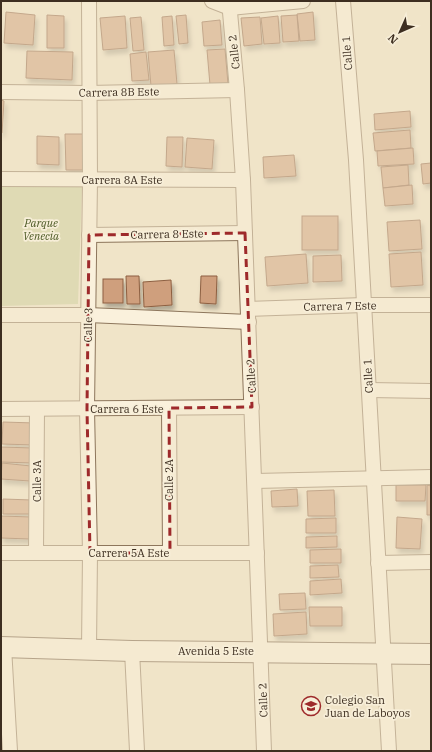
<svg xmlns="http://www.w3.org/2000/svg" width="432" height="752" viewBox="0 0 432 752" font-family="'IBM Plex Serif',serif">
  <defs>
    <filter id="shadow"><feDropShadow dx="2.5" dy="4.5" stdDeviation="2" flood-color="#0004"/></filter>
  </defs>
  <rect width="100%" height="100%" fill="#f0e4c8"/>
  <!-- green -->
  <path fill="#c9cf9b" d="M1,187H82L78,304L1,306Z"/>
  <!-- building -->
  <g fill="#cf9f7d" stroke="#8d5f41" filter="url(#shadow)">
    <path d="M6,12L35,15L33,45L4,43Z"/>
    <path d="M313,12L315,40L300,41L297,14Z"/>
    <path d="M47,15L64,16V48H47Z"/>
    <path d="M186,15L188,43L179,44L176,16Z"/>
    <path d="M297,15L299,41L283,42L281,16Z"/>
    <path d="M125,16L127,48L103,50L100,18Z"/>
    <path d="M172,16L174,45L164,46L162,17Z"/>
    <path d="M278,16L280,43L264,44L261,18Z"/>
    <path d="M141,17L144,50L133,51L130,18Z"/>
    <path d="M260,17L262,44L244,46L241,18Z"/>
    <path d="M220,20L222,45L204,46L202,22Z"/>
    <path d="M225,49L228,84L210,85L207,50Z"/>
    <path d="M174,50L177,84L151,86L148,52Z"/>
    <path d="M27,51L73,52L72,80L26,78Z"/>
    <path d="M146,52L149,80L132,81L130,54Z"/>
    <path d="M1,100L4,101L2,133H1Z"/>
    <path d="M410,111L411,127L375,130L374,114Z"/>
    <path d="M410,130L411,148L375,151L373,133Z"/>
    <path d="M65,134H83L84,170H66Z"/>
    <path d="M37,136L59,137V165L37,164Z"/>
    <path d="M167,137H183L182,167L166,166Z"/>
    <path d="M187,138L214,140L212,169L185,167Z"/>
    <path d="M413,148L414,164L378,166L377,151Z"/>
    <path d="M294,155L296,176L264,178L263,157Z"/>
    <path d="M431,163V183L423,184L421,164Z"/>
    <path d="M408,165L409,185L383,188L381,167Z"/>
    <path d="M412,185L413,204L385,206L383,188Z"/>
    <rect x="302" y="216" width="36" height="34"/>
    <path d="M420,220L422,249L389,251L387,222Z"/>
    <path d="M421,252L423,285L391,287L389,254Z"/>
    <path d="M306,254L308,283L267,286L265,257Z"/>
    <path d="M341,255L342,281L313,282V256Z"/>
    <path d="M126,276H139L140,304H127Z"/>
    <path d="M201,276H217L216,304L200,303Z"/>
    <rect x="103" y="279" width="20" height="24"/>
    <path d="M171,280L172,305L144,307L143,282Z"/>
    <path d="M3,422L35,423L34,445L2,444Z"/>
    <path d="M1,447L33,448V463L1,462Z"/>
    <path d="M2,463L31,466L30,481L1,479Z"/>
    <path d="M396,485H426L425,501H396Z"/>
    <path d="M427,485L431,486V515H427Z"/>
    <path d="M297,489L298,506L272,507L271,491Z"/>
    <path d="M334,490L335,516H308L307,491Z"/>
    <path d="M3,499L32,500V514H3Z"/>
    <path d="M1,516L31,517L30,539L1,538Z"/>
    <path d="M397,517L422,519L420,549L396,548Z"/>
    <path d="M336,518V533H306V519Z"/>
    <path d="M337,536V547L306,548V537Z"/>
    <path d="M341,549V563H310V550Z"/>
    <path d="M338,565L339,577L310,578V566Z"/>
    <path d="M341,579L342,593L310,595V581Z"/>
    <path d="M305,593L306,609L280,610L279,594Z"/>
    <path d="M309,607H342V626H310Z"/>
    <path d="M306,612L307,634L274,636L273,614Z"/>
  </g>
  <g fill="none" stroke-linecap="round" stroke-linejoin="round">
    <defs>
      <g id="minor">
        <path d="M89,1L90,180L87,409L90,553L89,649"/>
        <path d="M212,1L230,8L303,1"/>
        <path d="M229,1L237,90L243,180L264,751"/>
        <path d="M343,1L356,160L389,751"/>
        <path d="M1,92L88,93L237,90"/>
        <path d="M1,179L243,180"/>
        <path d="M89,235L245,233"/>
        <path d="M248,309L364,305H431"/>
        <path d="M1,315H88L249,322"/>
        <path d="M369,390L431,391"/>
        <path d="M169,408L170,553"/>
        <path d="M1,409L252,407"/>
        <path d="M255,481L431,477"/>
        <path d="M1,553H257"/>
        <path d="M36,553L37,409"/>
        <path d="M378,563L431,562"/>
        <path d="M4,647L10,751"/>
        <path d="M132,651L137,751"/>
      </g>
      <path id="secondary" d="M1,647L132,651L431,654"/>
    </defs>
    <!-- minor casing -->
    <use href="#minor" stroke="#8d765c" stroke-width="16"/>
    <!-- secondary casing -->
    <use href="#secondary" stroke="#6f573f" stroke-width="22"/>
    <!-- minor -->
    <use href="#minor" stroke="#faf1dc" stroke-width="14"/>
    <!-- secondary -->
    <use href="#secondary" stroke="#faf1dc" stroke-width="20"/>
  </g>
  <!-- marked area -->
  <path d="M0 0H432V752H0ZM245,233L252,407L169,408L170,553H90L87,409L89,235Z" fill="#f0e4c8" fill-opacity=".55" fill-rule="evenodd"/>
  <path fill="none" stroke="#9e2a2b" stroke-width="3" stroke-dasharray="8 5" stroke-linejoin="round" d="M245,233L252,407L169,408L170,553H90L87,409L89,235Z"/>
  <!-- icons -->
  <defs>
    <symbol id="school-ring" viewBox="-11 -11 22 22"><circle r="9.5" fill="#f7eed8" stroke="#9e2a2b" stroke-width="1.5"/><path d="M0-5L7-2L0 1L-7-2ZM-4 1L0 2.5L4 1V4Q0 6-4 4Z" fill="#9e2a2b"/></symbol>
  </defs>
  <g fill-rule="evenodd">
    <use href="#school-ring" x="300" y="695" width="22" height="22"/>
  </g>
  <g text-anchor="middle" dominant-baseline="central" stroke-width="3.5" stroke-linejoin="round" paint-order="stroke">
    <!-- street labels -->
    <g font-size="11" fill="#3d2e20" stroke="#f7eed8">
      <text transform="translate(234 52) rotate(-96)">Calle 2</text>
      <text transform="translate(347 53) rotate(-94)">Calle 1</text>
      <text transform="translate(119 92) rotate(-1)">Carrera 8B Este</text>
      <text x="122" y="180">Carrera 8A Este</text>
      <text transform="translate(167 234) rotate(-1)">Carrera 8 Este</text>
      <text transform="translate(340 306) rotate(-1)">Carrera 7 Este</text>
      <text transform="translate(88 325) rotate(-89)">Calle 3</text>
      <text transform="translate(251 376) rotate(-93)">Calle 2</text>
      <text transform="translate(368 376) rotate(-93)">Calle 1</text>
      <text x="127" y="409">Carrera 6 Este</text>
      <text transform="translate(169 480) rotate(-90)">Calle 2A</text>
      <text transform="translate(37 481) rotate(-90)">Calle 3A</text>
      <text x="129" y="553">Carrera 5A Este</text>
      <text x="216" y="651">Avenida 5 Este</text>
      <text transform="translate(263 700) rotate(-92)">Calle 2</text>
    </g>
    <!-- park labels -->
    <g font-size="11" font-style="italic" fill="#4d5a26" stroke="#f7eed8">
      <text x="41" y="223">Parque<tspan x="41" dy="13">Venecia</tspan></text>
    </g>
    <!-- poi labels -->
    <g font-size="11" fill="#3d2e20" stroke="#f7eed8" text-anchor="start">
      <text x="325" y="700">Colegio San<tspan x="325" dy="13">Juan de Laboyos</tspan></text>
    </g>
  </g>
  <!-- border -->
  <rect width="432" height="752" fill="none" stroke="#3d2e20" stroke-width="4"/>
  <!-- north arrow -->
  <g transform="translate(400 32) rotate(225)" stroke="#f7eed8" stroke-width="3" paint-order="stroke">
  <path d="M0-3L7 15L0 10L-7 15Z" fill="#3d2e20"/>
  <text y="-6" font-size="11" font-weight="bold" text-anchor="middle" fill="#3d2e20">N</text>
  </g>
</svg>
